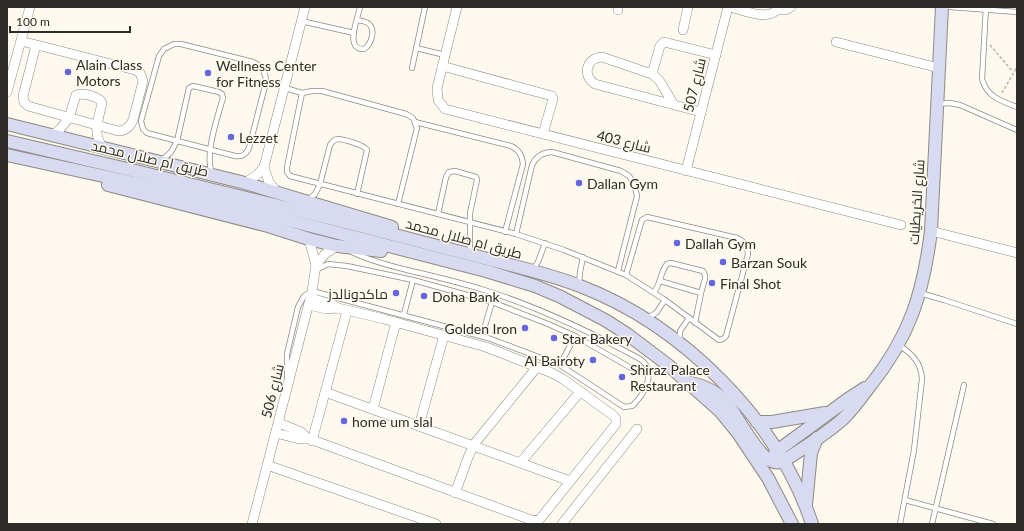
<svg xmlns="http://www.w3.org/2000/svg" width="1024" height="531" viewBox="0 0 1024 531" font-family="Lato,Cairo,sans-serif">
  <rect width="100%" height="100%" fill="#fef9ef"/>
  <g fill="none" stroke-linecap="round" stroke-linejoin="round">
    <defs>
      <g id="lane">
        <path d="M950,7L1017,12"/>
        <path d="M986,7L982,79C987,97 1001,101 1017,107"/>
        <path d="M357,20C361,21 366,21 369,24C376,30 371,45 364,49C344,50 358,18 360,7"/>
        <path d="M301,21L354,33"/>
        <path d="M174,44H181L253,62C262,66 266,73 266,82L249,148C246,155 242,157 235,156L147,133L143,129L141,121L159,56L164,49Z"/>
        <path d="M416,48L445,55"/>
        <path d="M412,68L425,7"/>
        <path d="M285,88L302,93L312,91H322L406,114L413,118L417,128L398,204"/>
        <path d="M302,93L287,167V172L290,176L516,234L564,250L626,275L665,300L719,340L723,339L726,336L748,254C748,246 744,241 737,238L647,217L642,220L641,223L626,275"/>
        <path d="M938,104L950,103L960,105L1017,130"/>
        <path d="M415,122L511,146C519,150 522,155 523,164L505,232"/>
        <path d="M162,160L171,152L177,141L189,88L193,86L219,92L222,94L223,98C218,115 203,159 213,174"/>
        <path d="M308,200L315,194L320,184L330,145C332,142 334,140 337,139C344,139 364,145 367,150L357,194"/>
        <path d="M438,214L446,177L449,172L455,171L476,177L477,180L470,213V254"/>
        <path d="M516,234L532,165C536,157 543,152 552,152L621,171L629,176L634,183L637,196L618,271"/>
        <path d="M316,270L328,264L347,266L413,280L492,302L548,324L575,336L631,368L648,374"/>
        <path d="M532,270L538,262L545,243"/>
        <path d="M660,281L701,293"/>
        <path d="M579,284L580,272L583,257"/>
        <path d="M654,292C661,284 660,272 667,264L671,263L703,271L705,275V279L701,293L695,323"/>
        <path d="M920,293L944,300L1017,324"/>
        <path d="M404,314L413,280"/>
        <path d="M647,318L656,313L665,300"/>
        <path d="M482,336L492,302"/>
        <path d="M680,342V331L689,318"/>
        <path d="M899,345C912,354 921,362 922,379L914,450L900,524"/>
        <path d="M560,365L575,336"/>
        <path d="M287,377V354L298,307L304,296L312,291L488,338L560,365L624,407L632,406C644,395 658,371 640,359C589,331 539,307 484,290C459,282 433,276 407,270C388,265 370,261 352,252"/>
        <path d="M905,500L993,524"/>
        <path d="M932,524L964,385"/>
      </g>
      <g id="street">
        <path d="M457,7L437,88L438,100L445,109L901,225"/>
        <path d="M731,7C744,11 771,22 779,7"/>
        <path d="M618,10V7"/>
        <path d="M778,10H785L791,7"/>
        <path d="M683,30L688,7"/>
        <path d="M21,41L135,70L140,73L143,81L133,120C130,127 125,131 118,131L28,106L24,102L23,96L36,45"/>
        <path d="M836,42L939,68"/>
        <path d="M442,66L552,96L553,99L543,134"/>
        <path d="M652,74L660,46L664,42L716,55"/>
        <path d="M7,92L30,7"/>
        <path d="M674,105L659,80L652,74L602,57C586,58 582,76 595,84L701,112"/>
        <path d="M53,135L60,129L69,118L76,95C83,93 99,96 102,103C99,118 91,135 104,148"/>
        <path d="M686,171L728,7"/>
        <path d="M245,183L258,174L264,167"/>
        <path d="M276,191L269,182L264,167L305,7"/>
        <path d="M931,231L1017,253"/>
        <path d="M316,265L325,254L337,246"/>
        <path d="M311,298L331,304L338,308"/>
        <path d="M325,392L570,481"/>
        <path d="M373,409L396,322"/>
        <path d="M279,423L301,432L307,438"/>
        <path d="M419,426L444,335"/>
        <path d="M276,433L299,439L307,438L534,521L540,519L616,424V419L614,416L563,379L552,373L486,347L384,319L338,308L326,309L309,305"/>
        <path d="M312,441L347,311"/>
        <path d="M520,463L580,392"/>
        <path d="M267,465L436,524"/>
        <path d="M455,493L469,455L475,443L537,367"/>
        <path d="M252,524L312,291L316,265L309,239"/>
        <path d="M562,524L637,429"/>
      </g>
      <g id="secondary">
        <path d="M7,124L245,183L392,227"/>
        <path d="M7,141C120,167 232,194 345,222C398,236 451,249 503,263C529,270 555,276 580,286C682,325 778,420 812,524"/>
        <path d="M7,155L199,197L486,271L535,286L559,296L605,320L627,334L668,365L720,411L738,433L768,478L792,524"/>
        <path d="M108,185L268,226L309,239L337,246L381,251"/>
        <path d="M691,383C706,386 718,393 728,404C738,418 757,455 771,461C775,463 779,463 784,461C803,448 825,435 843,419C853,409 861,398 870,386C910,336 923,294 931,231L942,7"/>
        <path d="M757,422H772L825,413"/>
        <path d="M773,457L777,451L848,399L865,388"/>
        <path d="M806,505L811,453L817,438"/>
      </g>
    </defs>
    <!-- lane casing -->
    <use href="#lane" stroke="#8f8b82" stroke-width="6"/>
    <!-- street casing -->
    <use href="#street" stroke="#8f8b82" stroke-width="10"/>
    <!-- secondary casing -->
    <use href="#secondary" stroke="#8f8b82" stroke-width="14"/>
    <!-- path -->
    <g stroke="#b7b3ab" stroke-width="1.5" stroke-dasharray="3 2" stroke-linecap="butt">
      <path d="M990,45L1013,72"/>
      <path d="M1002,93L1017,67"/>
    </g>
    <!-- lane -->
    <use href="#lane" stroke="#fff" stroke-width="4.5"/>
    <!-- street -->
    <use href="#street" stroke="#fff" stroke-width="9"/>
    <!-- secondary -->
    <use href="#secondary" stroke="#d8daf1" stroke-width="12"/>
  </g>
  <!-- markers -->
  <g fill="#6565de" stroke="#fef9ef" stroke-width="1.5">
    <circle cx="68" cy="72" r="4"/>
    <circle cx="208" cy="73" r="4"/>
    <circle cx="231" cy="137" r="4"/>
    <circle cx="579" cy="183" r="4"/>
    <circle cx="677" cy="243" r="4"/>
    <circle cx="723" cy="262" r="4"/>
    <circle cx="712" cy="283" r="4"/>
    <circle cx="396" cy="293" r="4"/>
    <circle cx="424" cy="296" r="4"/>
    <circle cx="525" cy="328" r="4"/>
    <circle cx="554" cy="338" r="4"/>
    <circle cx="593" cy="360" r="4"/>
    <circle cx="622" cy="377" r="4"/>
    <circle cx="344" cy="421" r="4"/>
  </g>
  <g text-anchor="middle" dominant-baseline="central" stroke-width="3" stroke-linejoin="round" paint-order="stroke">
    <!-- poi labels -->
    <g font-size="14" fill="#2e2c28" stroke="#fef9ef" text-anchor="start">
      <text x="76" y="64">Alain Class<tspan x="76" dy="16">Motors</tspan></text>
      <text x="216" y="65">Wellness Center<tspan x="216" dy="16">for Fitness</tspan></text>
      <text x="239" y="137">Lezzet</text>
      <text x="587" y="183">Dallan Gym</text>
      <text x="685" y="243">Dallah Gym</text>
      <text x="731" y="262">Barzan Souk</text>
      <text x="720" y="283">Final Shot</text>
      <text x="388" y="293" text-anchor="end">ماكدونالدز</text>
      <text x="432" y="296">Doha Bank</text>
      <text x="517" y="328" text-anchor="end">Golden Iron</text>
      <text x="562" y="338">Star Bakery</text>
      <text x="585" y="360" text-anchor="end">Al Bairoty</text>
      <text x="630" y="369">Shiraz Palace<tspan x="630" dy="16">Restaurant</tspan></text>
      <text x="352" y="421">home um slal</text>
    </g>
    <!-- street labels -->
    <g font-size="14" fill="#2e2c28" stroke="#fef9ef">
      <text transform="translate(694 85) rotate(-76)">شارع 507</text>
      <text transform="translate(624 141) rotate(14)">شارع 403</text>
      <text transform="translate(150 158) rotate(13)">طريق ام صلال محمد</text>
      <text transform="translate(916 202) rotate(-86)">شارع الخريطيات</text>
      <text transform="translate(464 238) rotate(15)">طريق ام صلال محمد</text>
      <text transform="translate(272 391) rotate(-76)">شارع 506</text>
    </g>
  </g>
  <!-- border -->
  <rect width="1024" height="531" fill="none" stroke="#2e2c28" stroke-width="16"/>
  <!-- scale -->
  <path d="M10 26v6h120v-6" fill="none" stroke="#2e2c28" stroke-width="2"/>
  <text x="16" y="26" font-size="12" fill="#2e2c28" stroke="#fef9ef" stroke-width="3" paint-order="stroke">100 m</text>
</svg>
